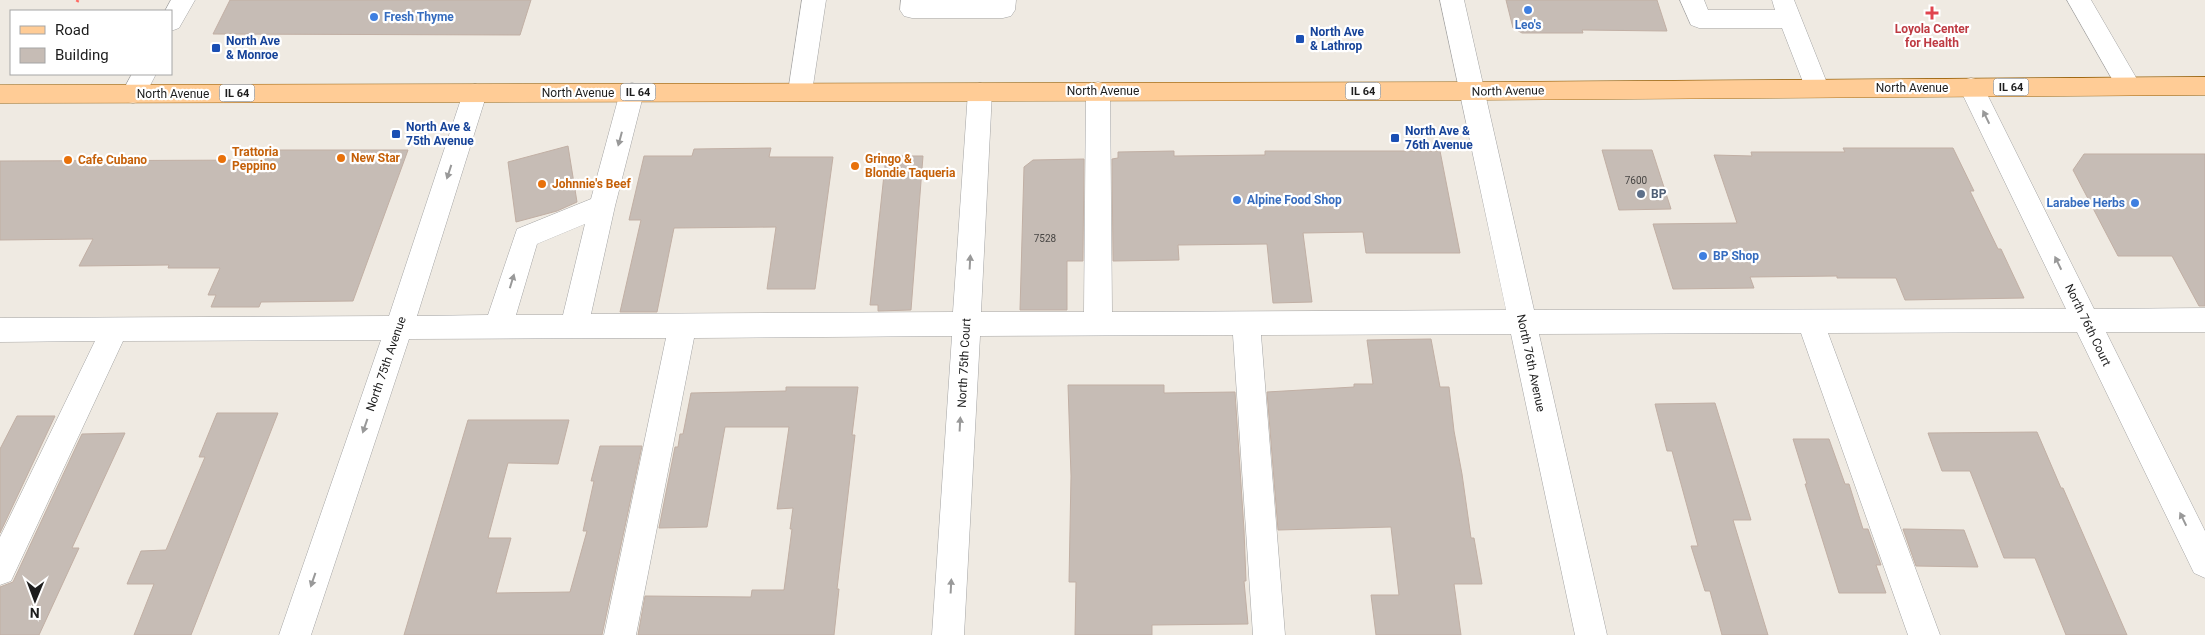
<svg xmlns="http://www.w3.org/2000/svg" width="2205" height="635" viewBox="0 0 2205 635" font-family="Roboto,sans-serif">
  <rect width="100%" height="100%" fill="#efeae2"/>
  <!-- building -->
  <g fill="#c6bcb5" stroke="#c1afa4">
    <path d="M230,0H531L520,35L213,34Z"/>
    <path d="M1506,0H1657L1667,31L1582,30L1583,33H1522L1513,28Z"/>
    <path d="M568,146L577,202L557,211L516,222L508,162Z"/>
    <path d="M771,148L769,157H833L815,289H767L776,227L674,228L657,312H620L641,220H629L644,156H692L694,149Z"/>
    <path d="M1843,148H1953L1974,191H1970L1998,249H2001L2024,298L1905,300L1896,278H1837V276L1750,277L1754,288L1673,289L1653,224L1737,223L1714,155L1752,156L1751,152H1845Z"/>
    <path d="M269,150H408L353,301L261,302L259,307H211L216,295H208L220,268H168L169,265L79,266L93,239L0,240V161L265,160Z"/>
    <path d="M1602,150H1652L1671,209L1619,210Z"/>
    <path d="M1174,151V156L1265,155V151H1440L1460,253H1366L1363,232L1303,233L1312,302L1273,303L1267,244L1178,245L1179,260L1113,261L1112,159L1118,158V152Z"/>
    <path d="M2084,154H2205V306H2199L2172,256H2118L2073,170Z"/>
    <path d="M886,156H923L911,310L878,311V305H870Z"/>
    <path d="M1084,159L1083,261H1067V310H1020L1024,167L1033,160Z"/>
    <path d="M1431,339L1440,387H1449L1454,431L1462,474L1471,538H1474L1482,584H1454L1461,635H1376L1371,595H1399L1391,527L1278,530L1267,392L1354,387V384H1373L1367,340Z"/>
    <path d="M1068,385H1164V393L1235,392L1244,530L1246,581H1244L1248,624L1152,625V635H1075L1076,582H1069L1071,476Z"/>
    <path d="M786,387H858L852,435H855L837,589H839L834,635H638L645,596L751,597L752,590H784L792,529H790L793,508L777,509L789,427H725L707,527L659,528L675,447H678L680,434H683L691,393L786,391Z"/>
    <path d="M1715,403L1751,520H1733L1768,635H1722L1710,591H1705L1691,546H1698L1672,451H1667L1655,404Z"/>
    <path d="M217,413H278L191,635H134L154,584H127L141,551L166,550L205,457H199Z"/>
    <path d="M17,416H55L0,533V449Z"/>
    <path d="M468,420H569L558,464L508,463L488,538H511L496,593L570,592L587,531H583L594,481H591L600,446H642L602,635H404Z"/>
    <path d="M2037,432L2061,488H2063L2127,635H2066L2035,558H2004L1970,471H1942L1928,433Z"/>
    <path d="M125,433L72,548H79L39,635H0V587L13,582L82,434Z"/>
    <path d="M1793,439H1829L1845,484H1849L1863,529H1868L1881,565H1876L1886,593H1839L1805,484H1807Z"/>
    <path d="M1903,529L1964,530L1978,567L1916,566Z"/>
  </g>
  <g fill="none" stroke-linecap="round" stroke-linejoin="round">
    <defs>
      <g id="minor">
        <path d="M171,0H195L179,28L171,31V11H165Z"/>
        <path d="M802,0H826L812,92L809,99L800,101L791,99L788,92Z"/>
        <path d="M901,0H1016L1015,10L1011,16L1003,18H912L904,16L900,10Z"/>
        <path d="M1440,0H1464L1534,310L2066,309L1959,87L1962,80L1971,78L1980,80L2094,309L2205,308V332H2106L2205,531V578L2194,573L2077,332L1828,333L1940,635H1908L1801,333L1539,334L1607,635H1575L1511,334L1261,335L1285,635H1253L1233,335L980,336L964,635H932L952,336L694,338L636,635H604L666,338L409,339L311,635H279L381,340L123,341L11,581L0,585V537L95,341L0,342V318L389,316L463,93L466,86L475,84L484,86L487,93L417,316L488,315L517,229L591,199L620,92L623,85L632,83L641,85L644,92L615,206L591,314L953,312L968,92L971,85L980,83L989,85L992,92L981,312H1084L1086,91L1089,84L1098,82L1107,84L1110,91L1112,312L1506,310ZM585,224L563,315H516L537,244Z"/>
        <path d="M1680,0H1704L1708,10H1775L1772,0H1794L1829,88L1826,95L1817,97L1808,95L1782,28H1699L1691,25Z"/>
        <path d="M2067,0H2091L2141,86L2138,93L2129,95L2120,93Z"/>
        <path d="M132,74H156L142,101L133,103L124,101L121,94Z"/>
      </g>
      <path id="major" d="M2205,77V95L1471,100L0,103V85L1471,82Z"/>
    </defs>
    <!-- minor casing -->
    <use href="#minor" stroke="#a4a4a4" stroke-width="1"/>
    <!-- major casing -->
    <use href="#major" stroke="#955c00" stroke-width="1"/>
    <!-- path -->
    <path stroke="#ff6a63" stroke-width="3" stroke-dasharray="2.5 2.5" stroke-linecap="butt" d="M77,2L78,0"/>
    <!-- minor -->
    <use href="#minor" fill="#fff" fill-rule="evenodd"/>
    <!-- major -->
    <use href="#major" fill="#ffcc96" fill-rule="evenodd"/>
  </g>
  <!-- one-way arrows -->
  <defs><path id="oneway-solid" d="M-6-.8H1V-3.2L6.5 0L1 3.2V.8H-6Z" transform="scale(1.25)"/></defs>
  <g fill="#999">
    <use href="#oneway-solid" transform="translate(1986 117) rotate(-116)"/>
    <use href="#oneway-solid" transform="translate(620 139) rotate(105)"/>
    <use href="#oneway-solid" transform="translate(449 172) rotate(108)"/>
    <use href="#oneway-solid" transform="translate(970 262) rotate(-87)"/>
    <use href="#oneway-solid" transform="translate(2058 263) rotate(-116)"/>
    <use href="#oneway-solid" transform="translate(512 281) rotate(-73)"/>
    <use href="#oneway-solid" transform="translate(960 424) rotate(-87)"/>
    <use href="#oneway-solid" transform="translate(365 426) rotate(109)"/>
    <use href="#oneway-solid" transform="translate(2183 519) rotate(-116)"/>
    <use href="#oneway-solid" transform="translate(313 580) rotate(109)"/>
    <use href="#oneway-solid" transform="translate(951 586) rotate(-87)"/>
  </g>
  <!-- markers -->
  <g fill="#3f7fe0" stroke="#fff" stroke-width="2">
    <circle cx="1528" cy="10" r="5"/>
    <circle cx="374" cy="17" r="5"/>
    <circle cx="1237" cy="200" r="5"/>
    <circle cx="2135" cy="203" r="5"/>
    <circle cx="1703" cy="256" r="5"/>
  </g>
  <path fill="#e0444e" stroke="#fff" stroke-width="2" d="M1929.5 5.5h5v5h5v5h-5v5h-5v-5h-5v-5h5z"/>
  <g fill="#1a4fb4" stroke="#fff" stroke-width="2">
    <rect x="1295" y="34" width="10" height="10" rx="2.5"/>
    <rect x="211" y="43" width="10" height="10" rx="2.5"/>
    <rect x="391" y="129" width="10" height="10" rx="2.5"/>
    <rect x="1390" y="133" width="10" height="10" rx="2.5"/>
  </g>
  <g fill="#e8710a" stroke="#fff" stroke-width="2">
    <circle cx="341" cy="158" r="5"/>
    <circle cx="222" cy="159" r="5"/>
    <circle cx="68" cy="160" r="5"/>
    <circle cx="855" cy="166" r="5"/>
    <circle cx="542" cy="184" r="5"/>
  </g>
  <circle fill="#5c6f8a" stroke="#fff" stroke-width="2" cx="1641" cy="194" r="5"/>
  <g text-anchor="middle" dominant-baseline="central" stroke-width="4.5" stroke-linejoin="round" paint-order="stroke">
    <!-- number labels -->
    <g font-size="10" fill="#474543">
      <text x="1636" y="180">7600</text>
      <text x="1045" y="238">7528</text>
    </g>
    <!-- shield labels -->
    <g fill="#fff" stroke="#616161" stroke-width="1">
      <rect x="1993.5" y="78.5" width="35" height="17" rx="4"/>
      <rect x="1345.5" y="82.5" width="35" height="17" rx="4"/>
      <rect x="620.5" y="83.5" width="35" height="17" rx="4"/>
      <rect x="219.5" y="84.5" width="35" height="17" rx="4"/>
    </g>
    <g font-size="11" font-weight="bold" fill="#1d1d1d">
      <text x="2011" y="87">IL 64</text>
      <text x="1363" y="91">IL 64</text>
      <text x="638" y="92">IL 64</text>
      <text x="237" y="93">IL 64</text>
    </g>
    <!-- shop labels -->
    <g font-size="12" font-weight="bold" fill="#366cbe" stroke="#fff" text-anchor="start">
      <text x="384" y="17">Fresh Thyme</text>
      <text x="1528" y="25" text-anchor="middle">Leo's</text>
      <text x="1247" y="200">Alpine Food Shop</text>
      <text x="2125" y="203" text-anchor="end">Larabee Herbs</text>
      <text x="1713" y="256">BP Shop</text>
    </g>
    <!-- health labels -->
    <g font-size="12" font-weight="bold" fill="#be3a42" stroke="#fff">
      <text x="1932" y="29">Loyola Center<tspan x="1932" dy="14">for Health</tspan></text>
    </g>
    <!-- transit labels -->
    <g font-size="12" font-weight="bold" fill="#164399" stroke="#fff" text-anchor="start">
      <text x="1310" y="32">North Ave<tspan x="1310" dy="14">&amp; Lathrop</tspan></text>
      <text x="226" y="41">North Ave<tspan x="226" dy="14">&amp; Monroe</tspan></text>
      <text x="406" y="127">North Ave &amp;<tspan x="406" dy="14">75th Avenue</tspan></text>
      <text x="1405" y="131">North Ave &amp;<tspan x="1405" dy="14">76th Avenue</tspan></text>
    </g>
    <!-- street labels -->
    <g font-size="12" fill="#1d1d1d" stroke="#fff">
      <text x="1912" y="88">North Avenue</text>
      <text x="1103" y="91">North Avenue</text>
      <text transform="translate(1508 91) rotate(-1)">North Avenue</text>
      <text x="578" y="93">North Avenue</text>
      <text x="173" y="94">North Avenue</text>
      <text transform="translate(2088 325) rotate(64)">North 76th Court</text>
      <text transform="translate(964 363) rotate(-87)">North 75th Court</text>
      <text transform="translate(1531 363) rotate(78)">North 76th Avenue</text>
      <text transform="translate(386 364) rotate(-71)">North 75th Avenue</text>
    </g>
    <!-- food labels -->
    <g font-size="12" font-weight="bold" fill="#c56008" stroke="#fff" text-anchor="start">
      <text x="232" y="152">Trattoria<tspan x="232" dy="14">Peppino</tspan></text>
      <text x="351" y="158">New Star</text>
      <text x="865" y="159">Gringo &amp;<tspan x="865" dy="14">Blondie Taqueria</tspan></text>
      <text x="78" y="160">Cafe Cubano</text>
      <text x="552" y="184">Johnnie's Beef</text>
    </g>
    <!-- service labels -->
    <g font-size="12" font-weight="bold" fill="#4e5e75" stroke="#fff" text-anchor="start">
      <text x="1651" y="194">BP</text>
    </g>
  </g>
  <!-- legend -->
  <rect x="10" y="10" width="162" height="65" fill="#ffffff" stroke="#a5a5a5"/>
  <rect x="20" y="26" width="25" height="8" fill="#ffcc96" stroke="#a5a5a5"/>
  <text x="55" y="35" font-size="15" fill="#1d1d1d">Road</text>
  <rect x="20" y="48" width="25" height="15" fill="#c6bcb5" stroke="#a5a5a5"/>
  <text x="55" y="60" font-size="15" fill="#1d1d1d">Building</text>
  <!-- north arrow -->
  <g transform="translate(35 600) rotate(181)" stroke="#ffffff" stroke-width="4" paint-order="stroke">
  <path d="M0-4L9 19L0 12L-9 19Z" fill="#1d1d1d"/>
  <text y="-8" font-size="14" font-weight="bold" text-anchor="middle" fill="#1d1d1d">N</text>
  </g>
</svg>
